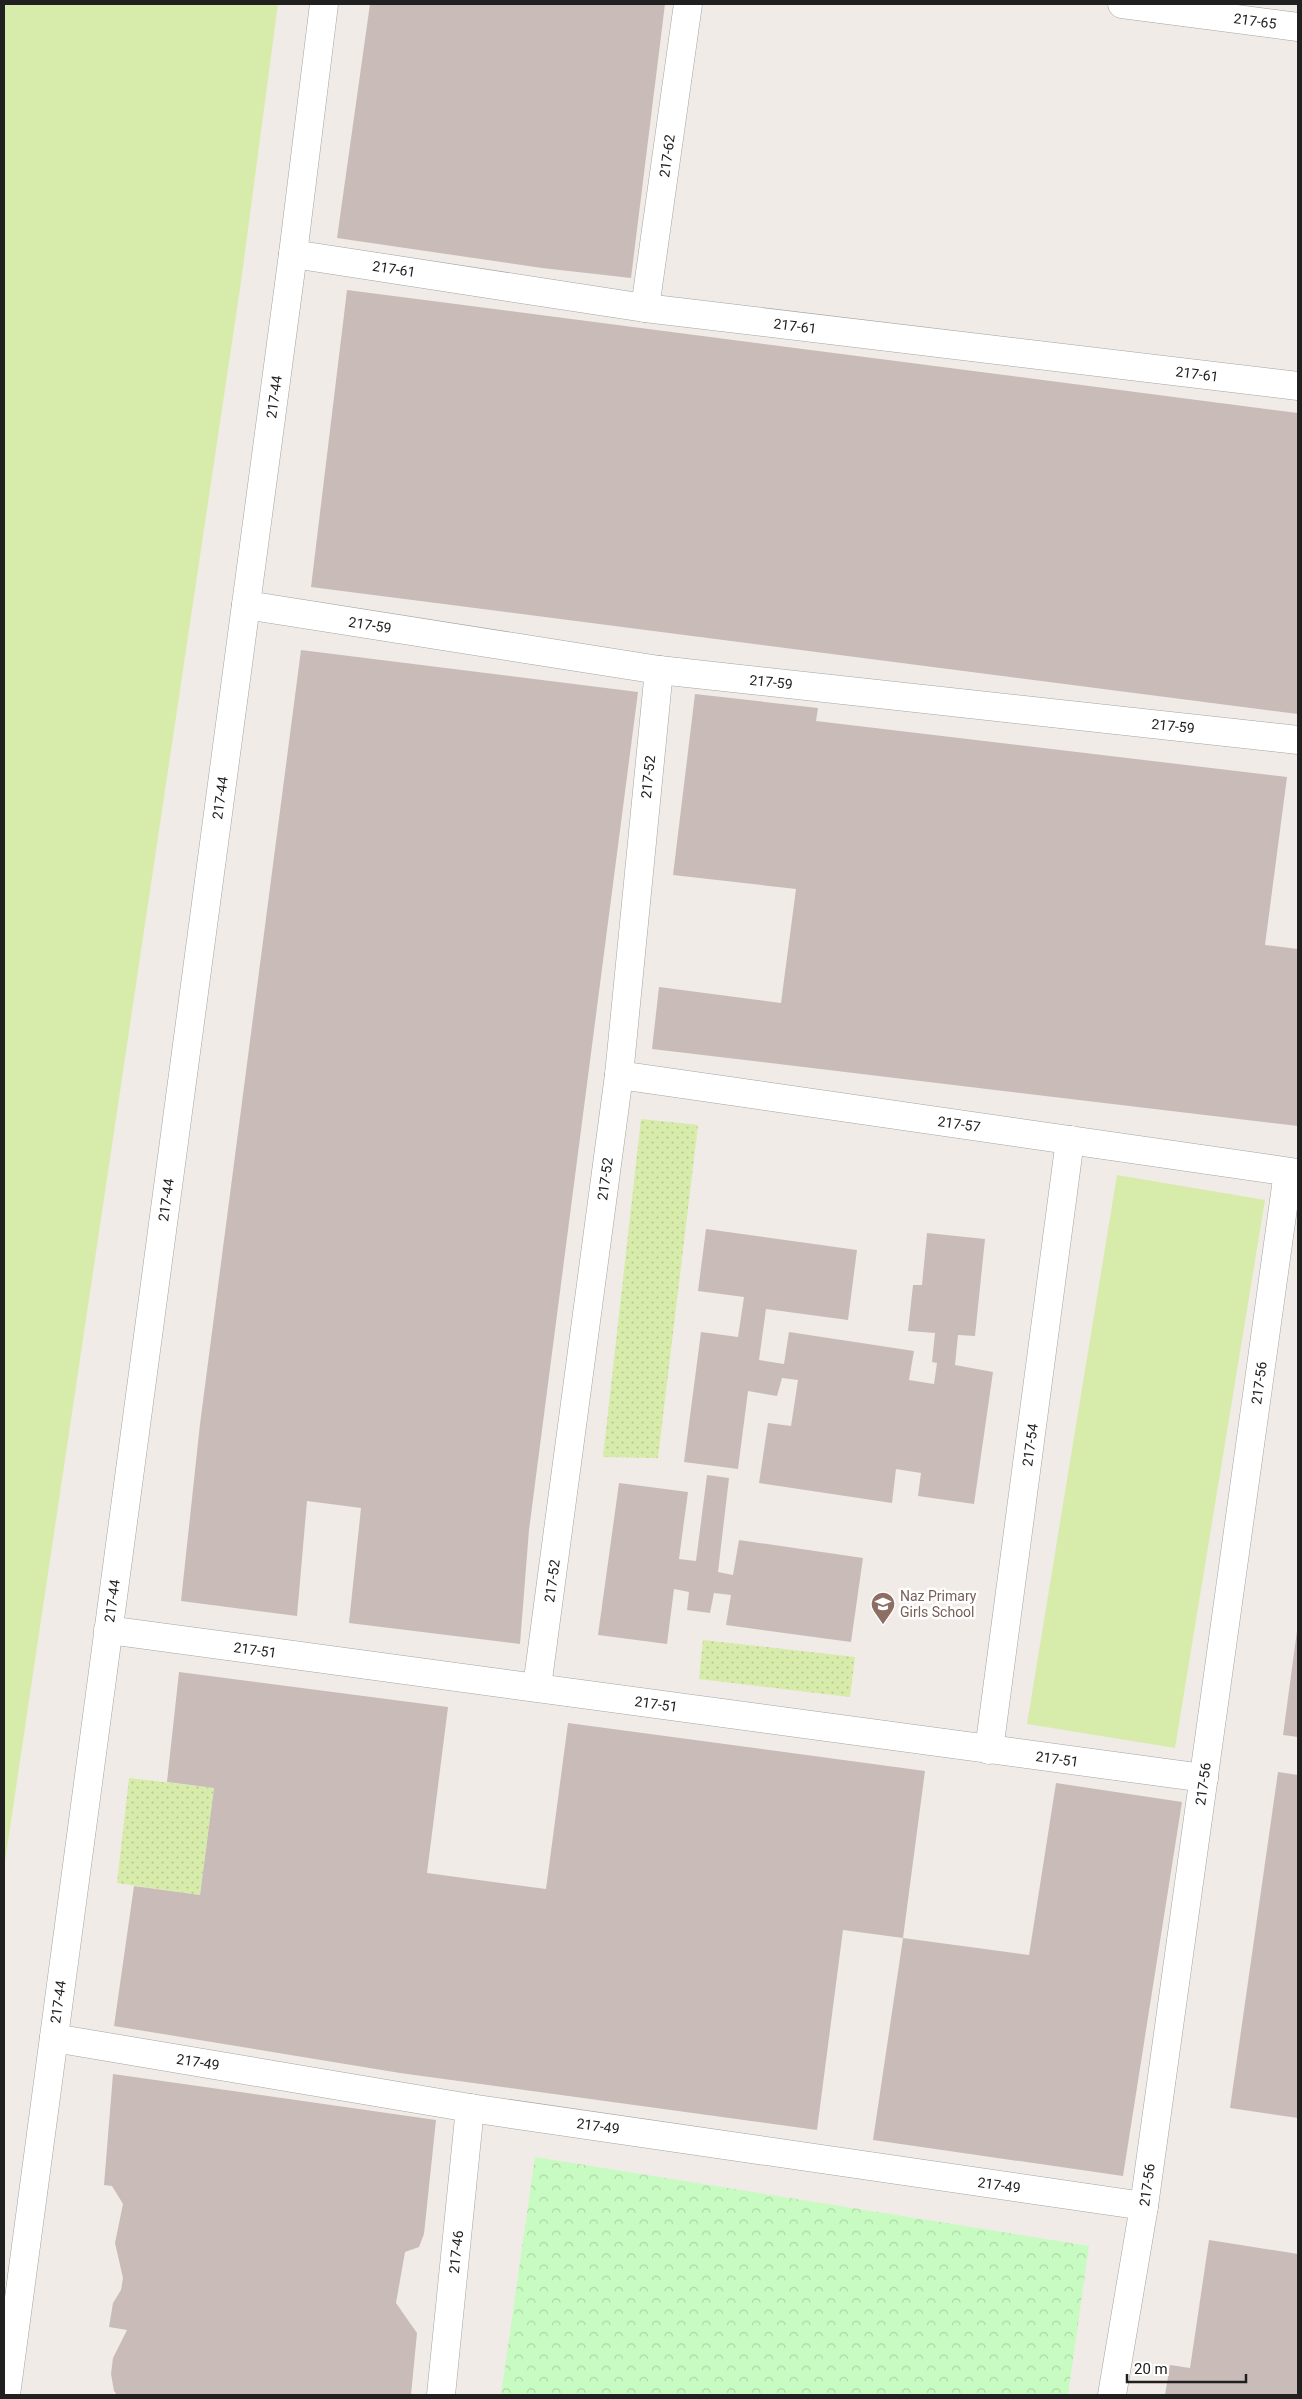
<svg xmlns="http://www.w3.org/2000/svg" width="1302" height="2399" viewBox="0 0 1302 2399" font-family="Roboto,sans-serif">
  <defs>
    <pattern id="park-crowns" width="20" height="18" patternUnits="userSpaceOnUse" patternTransform="scale(1.25)"><rect width="20" height="18" fill="#c8fbc2"/><path d="M2 6a3 3 0 1 1 6 0M12 15a3 3 0 1 1 6 0" fill="none" stroke="#acd7a6"/></pattern>
    <pattern id="garden-dots" width="8" height="8" patternUnits="userSpaceOnUse" patternTransform="scale(1.25)"><rect width="8" height="8" fill="#d7ecaa"/><path d="M2 2h.1M6 6h.1" fill="none" stroke="#b8ca92" stroke-width="1.8" stroke-linecap="round"/></pattern>
  </defs>
  <rect width="100%" height="100%" fill="#f0ebe6"/>
  <!-- grass -->
  <g fill="#d7ecaa">
    <path d="M4,4H278L241,282L4,1868Z"/>
    <path d="M1117,1175L1265,1200L1175,1748L1027,1724Z"/>
  </g>
  <!-- park -->
  <path fill="url(#park-crowns)" d="M535,2157L1089,2246L1068,2395H501Z"/>
  <!-- garden -->
  <g fill="url(#garden-dots)">
    <path d="M641,1119L698,1125L658,1458L603,1457Z"/>
    <path d="M703,1640L855,1657L850,1697L699,1679Z"/>
    <path d="M129,1778L214,1788L200,1895L117,1883Z"/>
  </g>
  <!-- building -->
  <g fill="#c9bcb8">
    <path d="M370,4H665L631,278L542,268L337,238Z"/>
    <path d="M347,290L1298,413V714L311,587Z"/>
    <path d="M301,650L638,692L529,1530L520,1644L349,1623L361,1508L307,1501L297,1616L181,1601L200,1424Z"/>
    <path d="M695,694L818,708L816,721L1287,777L1265,945L1298,949V1126L652,1049L659,987L781,1003L796,889L673,875Z"/>
    <path d="M706,1229L857,1250L848,1320L766,1309L759,1360L784,1364L789,1332L914,1351L909,1380L934,1384L937,1363L932,1362L935,1333L908,1331L913,1285H922L927,1233L985,1239L975,1336L958,1335L955,1365L993,1372L974,1504L918,1496L921,1473L896,1469L892,1503L759,1483L768,1423L791,1426L798,1380L782,1378L777,1396L748,1391L738,1469L684,1462L701,1332L738,1337L744,1297L698,1291Z"/>
    <path d="M707,1475L729,1478L718,1572L733,1575L739,1540L863,1558L851,1642L726,1625L731,1595L714,1593L710,1613L687,1610L689,1592L674,1589L667,1644L598,1635L619,1483L688,1492L679,1559L696,1561Z"/>
    <path d="M1297,1631H1298V1737L1283,1735Z"/>
    <path d="M179,1672L448,1707L427,1873L546,1889L568,1723L925,1771L903,1938L843,1930L817,2130L400,2073L114,2026L134,1886L200,1895L214,1788L167,1782Z"/>
    <path d="M1278,1772L1298,1775V2118L1230,2108Z"/>
    <path d="M1056,1783L1182,1802L1123,2176L873,2140L903,1938L1029,1955Z"/>
    <path d="M113,2074L436,2120L424,2234L419,2247L405,2252L396,2303L417,2333L411,2395H117L114,2391L111,2374L113,2358L127,2330L109,2327L113,2303L121,2290L123,2278L115,2243L123,2204L112,2186L104,2185Z"/>
    <path d="M1209,2240L1298,2254V2395H1165L1170,2365L1190,2368Z"/>
  </g>
  <g fill="none" stroke-linecap="round" stroke-linejoin="round">
    <defs>
      <g id="minor">
        <path d="M1122,4L1298,27"/>
        <path d="M293,254L645,308L1298,386"/>
        <path d="M645,308L688,4"/>
        <path d="M246,605L659,670L1298,740"/>
        <path d="M619,1075L1298,1173"/>
        <path d="M108,1630L1204,1778"/>
        <path d="M537,1687L619,1075L659,670"/>
        <path d="M989,1750L1070,1140"/>
        <path d="M54,2038L470,2108L1144,2206"/>
        <path d="M6,2395L293,254L324,4"/>
        <path d="M441,2395L470,2108"/>
        <path d="M1112,2395L1144,2206L1288,1172"/>
      </g>
    </defs>
    <!-- minor casing -->
    <use href="#minor" stroke="#a4a4a4" stroke-width="29"/>
    <!-- minor -->
    <use href="#minor" stroke="#fff" stroke-width="28"/>
  </g>
  <!-- icons -->
  <defs>
    <symbol id="school-pin" viewBox="-11 -11 22 30"><path d="M0 17L-7.5 6A9.5 9.5 0 1 1 7.5 6Z" fill="#8d6e63" stroke="#fff"/><path d="M0-5L7-2L0 1L-7-2ZM-4 1L0 2.5L4 1V4Q0 6-4 4Z" fill="#fff"/></symbol>
  </defs>
  <g fill-rule="evenodd">
    <use href="#school-pin" x="869" y="1590" width="28" height="38"/>
  </g>
  <g text-anchor="middle" dominant-baseline="central" stroke-width="5" stroke-linejoin="round" paint-order="stroke">
    <!-- street labels -->
    <g font-size="14" fill="#202020" stroke="#fff">
      <text transform="translate(1255 21) rotate(8)">217-65</text>
      <text transform="translate(667 156) rotate(-82)">217-62</text>
      <text transform="translate(394 269) rotate(9)">217-61</text>
      <text transform="translate(795 326) rotate(7)">217-61</text>
      <text transform="translate(1197 374) rotate(7)">217-61</text>
      <text transform="translate(274 397) rotate(-82)">217-44</text>
      <text transform="translate(370 625) rotate(9)">217-59</text>
      <text transform="translate(771 682) rotate(6)">217-59</text>
      <text transform="translate(1173 726) rotate(6)">217-59</text>
      <text transform="translate(648 777) rotate(-84)">217-52</text>
      <text transform="translate(220 798) rotate(-82)">217-44</text>
      <text transform="translate(959 1124) rotate(8)">217-57</text>
      <text transform="translate(605 1179) rotate(-82)">217-52</text>
      <text transform="translate(166 1200) rotate(-82)">217-44</text>
      <text transform="translate(1259 1383) rotate(-82)">217-56</text>
      <text transform="translate(1030 1445) rotate(-82)">217-54</text>
      <text transform="translate(552 1581) rotate(-82)">217-52</text>
      <text transform="translate(112 1601) rotate(-82)">217-44</text>
      <text transform="translate(255 1650) rotate(8)">217-51</text>
      <text transform="translate(656 1704) rotate(8)">217-51</text>
      <text transform="translate(1057 1759) rotate(8)">217-51</text>
      <text transform="translate(1203 1784) rotate(-82)">217-56</text>
      <text transform="translate(58 2002) rotate(-82)">217-44</text>
      <text transform="translate(198 2062) rotate(9)">217-49</text>
      <text transform="translate(598 2126) rotate(8)">217-49</text>
      <text transform="translate(999 2185) rotate(8)">217-49</text>
      <text transform="translate(1147 2185) rotate(-82)">217-56</text>
      <text transform="translate(456 2252) rotate(-84)">217-46</text>
    </g>
    <!-- education labels -->
    <g font-size="14" fill="#785e54" stroke="#fff" text-anchor="start">
      <text x="900" y="1596">Naz Primary<tspan x="900" dy="16">Girls School</tspan></text>
    </g>
  </g>
  <!-- border -->
  <rect width="1302" height="2399" fill="none" stroke="#202020" stroke-width="10"/>
  <!-- scale -->
  <path d="M1127 2374v8h119v-8" fill="none" stroke="#202020" stroke-width="2.5"/>
  <text x="1134" y="2374" font-size="15" fill="#202020" stroke="#ffffff" stroke-width="4" paint-order="stroke">20 m</text>
</svg>
